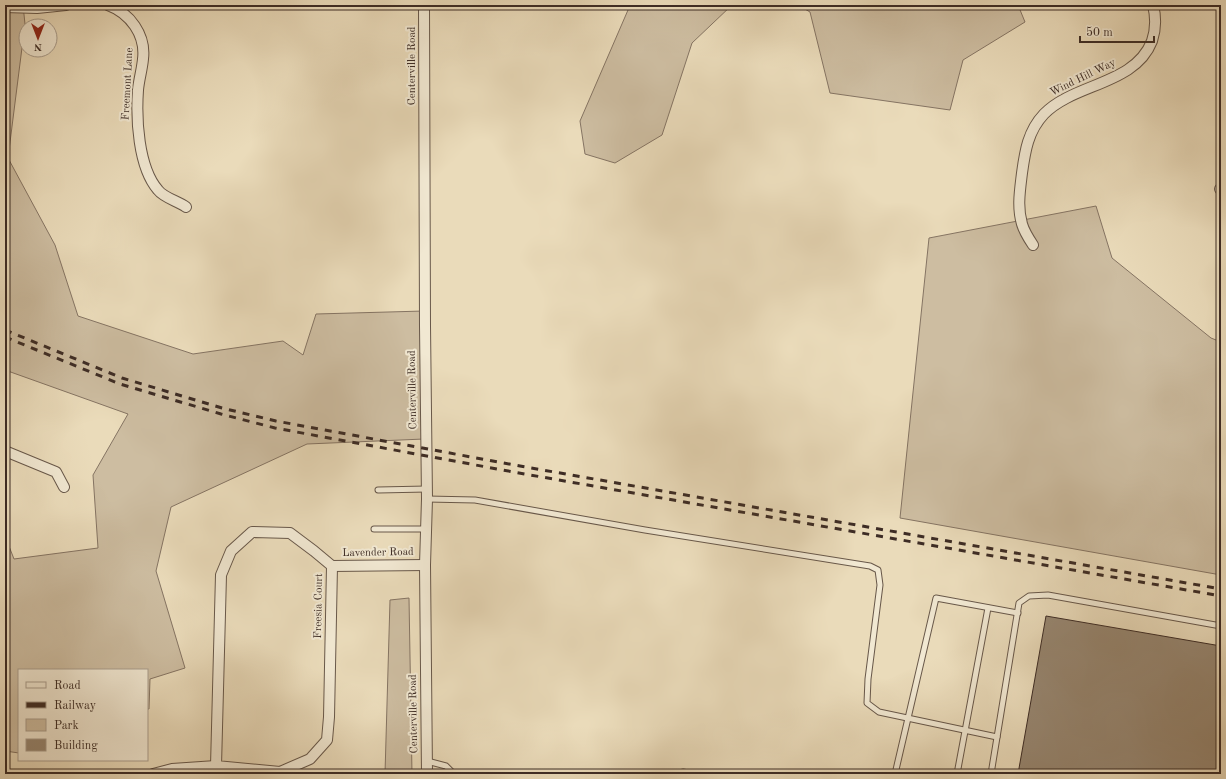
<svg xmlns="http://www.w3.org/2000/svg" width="1226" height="779" viewBox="0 0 1226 779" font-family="'Old Standard TT',serif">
  <rect width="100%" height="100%" fill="#eadbba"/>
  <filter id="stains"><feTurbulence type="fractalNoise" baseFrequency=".005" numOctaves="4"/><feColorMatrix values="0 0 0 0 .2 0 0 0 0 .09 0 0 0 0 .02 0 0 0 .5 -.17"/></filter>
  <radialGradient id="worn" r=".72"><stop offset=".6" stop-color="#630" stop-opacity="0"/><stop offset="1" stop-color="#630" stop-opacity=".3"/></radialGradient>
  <!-- green -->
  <g fill="#cdbda1" stroke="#857463">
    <path d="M5,5H23L25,24L8,158L55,245L78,316L193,354L283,341L303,355L316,314L424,311V439L307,444L171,507L156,571L185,668L150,679L149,709H147V670H19V753L5,751V536L14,559L98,548L93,475L128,414L5,370Z"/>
    <path d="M629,5H732L692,43L662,135L615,163L585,154L580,121L628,10Z"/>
    <path d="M798,5H1018L1025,22L963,60L950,110L830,93L810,12Z"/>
    <path d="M1096,206L1112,258L1211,338L1221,342V575L900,518L929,238Z"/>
    <path d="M409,598L412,774H385L390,600Z"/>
  </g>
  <!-- building -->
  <path fill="#978772" stroke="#3d2c25" d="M1046,616L1221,646V774H1018Z"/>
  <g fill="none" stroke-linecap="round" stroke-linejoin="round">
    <defs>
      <g id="lane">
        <path d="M378,490L427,489"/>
        <path d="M427,499L475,500L645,530L870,566L878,570L880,585L868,679L867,703L879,712L997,737"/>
        <path d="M374,529H426"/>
        <path d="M427,761L446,766L454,774"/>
        <path d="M683,774V772L693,774"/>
        <path d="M895,774L936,598L1018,613"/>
        <path d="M957,774L988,608"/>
        <path d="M991,774L1019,603L1029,596L1048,595L1221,626"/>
      </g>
      <g id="street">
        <path d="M108,5C130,13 146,35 143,59C142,70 139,79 138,90C136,118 138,167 158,190C164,198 178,201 186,207"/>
        <path d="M424,5L425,326L427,499L425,565L427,774"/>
        <path d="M5,7L37,8L66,5"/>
        <path d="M1220,189L1221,190"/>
        <path d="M1033,245C1029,239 1024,231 1022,224C1017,207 1020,190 1022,173C1025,151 1028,131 1044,114C1074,83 1135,85 1152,41C1156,29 1156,17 1153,5"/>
        <path d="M5,451L56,472L64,487"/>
        <path d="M252,532L290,533L314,551L332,566L329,717L327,740L310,759L280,772L216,766L221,575L231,551Z"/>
        <path d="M332,566L425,565"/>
        <path d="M153,774L172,769L216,766"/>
      </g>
    </defs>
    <!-- lane casing -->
    <use href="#lane" stroke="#68584a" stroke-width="7"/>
    <!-- street casing -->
    <use href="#street" stroke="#68584a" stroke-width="12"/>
    <!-- lane -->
    <use href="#lane" stroke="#f1e8d2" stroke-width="5"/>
    <!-- street -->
    <use href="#street" stroke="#f1e8d2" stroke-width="10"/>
    <!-- rail -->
    <g stroke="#3d2c25" stroke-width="3" stroke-dasharray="7 7" stroke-linecap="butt">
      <path d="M5,330L122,378L222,408L276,421L520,466L1221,589"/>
      <path d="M5,337L120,384L221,414L275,428L519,473L1221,596"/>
    </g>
  </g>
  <g text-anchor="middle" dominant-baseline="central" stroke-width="4" stroke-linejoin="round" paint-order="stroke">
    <!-- street labels -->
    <g font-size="11" fill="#3d2c25" stroke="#f1e8d2">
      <text transform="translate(412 66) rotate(-90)">Centerville Road</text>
      <text transform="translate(1083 78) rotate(-26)">Wind Hill Way</text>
      <text transform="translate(128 84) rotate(-87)">Freemont Lane</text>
      <text transform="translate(413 390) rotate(-91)">Centerville Road</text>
      <text transform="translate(378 553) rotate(-1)">Lavender Road</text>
      <text transform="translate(319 606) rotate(-89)">Freesia Court</text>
      <text transform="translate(414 714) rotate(-91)">Centerville Road</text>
    </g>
  </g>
  <!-- margin -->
  <rect width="1226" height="779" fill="none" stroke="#eadbba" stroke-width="20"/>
  <rect x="6" y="6" width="1214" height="767" fill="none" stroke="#3d2c25" stroke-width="2"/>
  <rect x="10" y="10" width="1206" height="759" fill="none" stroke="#3d2c25"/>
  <!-- legend -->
  <rect x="18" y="669" width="130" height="92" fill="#f1e8d2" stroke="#a99d8d"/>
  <rect x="26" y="682" width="20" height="6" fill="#f1e8d2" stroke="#a99d8d"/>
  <text x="54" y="689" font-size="12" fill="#3d2c25">Road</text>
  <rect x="26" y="702" width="20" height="6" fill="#3d2c25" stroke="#a99d8d"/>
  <text x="54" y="709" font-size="12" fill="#3d2c25">Railway</text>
  <rect x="26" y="719" width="20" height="12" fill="#cdbda1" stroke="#a99d8d"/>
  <text x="54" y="729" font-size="12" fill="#3d2c25">Park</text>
  <rect x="26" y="739" width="20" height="12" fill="#978772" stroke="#a99d8d"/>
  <text x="54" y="749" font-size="12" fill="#3d2c25">Building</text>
  <!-- north arrow -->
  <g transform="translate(38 38) rotate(180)"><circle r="19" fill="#f1e8d2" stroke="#a99d8d"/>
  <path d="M0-3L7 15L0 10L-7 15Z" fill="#8f2418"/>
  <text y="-6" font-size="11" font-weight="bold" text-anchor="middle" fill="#3d2c25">N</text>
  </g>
  <!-- scale -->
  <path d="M1080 36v6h74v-6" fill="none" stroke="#3d2c25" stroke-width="2"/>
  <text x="1086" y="36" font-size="12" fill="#3d2c25" stroke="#f1e8d2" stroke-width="3" paint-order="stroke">50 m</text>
  <rect width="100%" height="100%" filter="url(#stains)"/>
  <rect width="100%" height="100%" fill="url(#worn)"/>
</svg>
